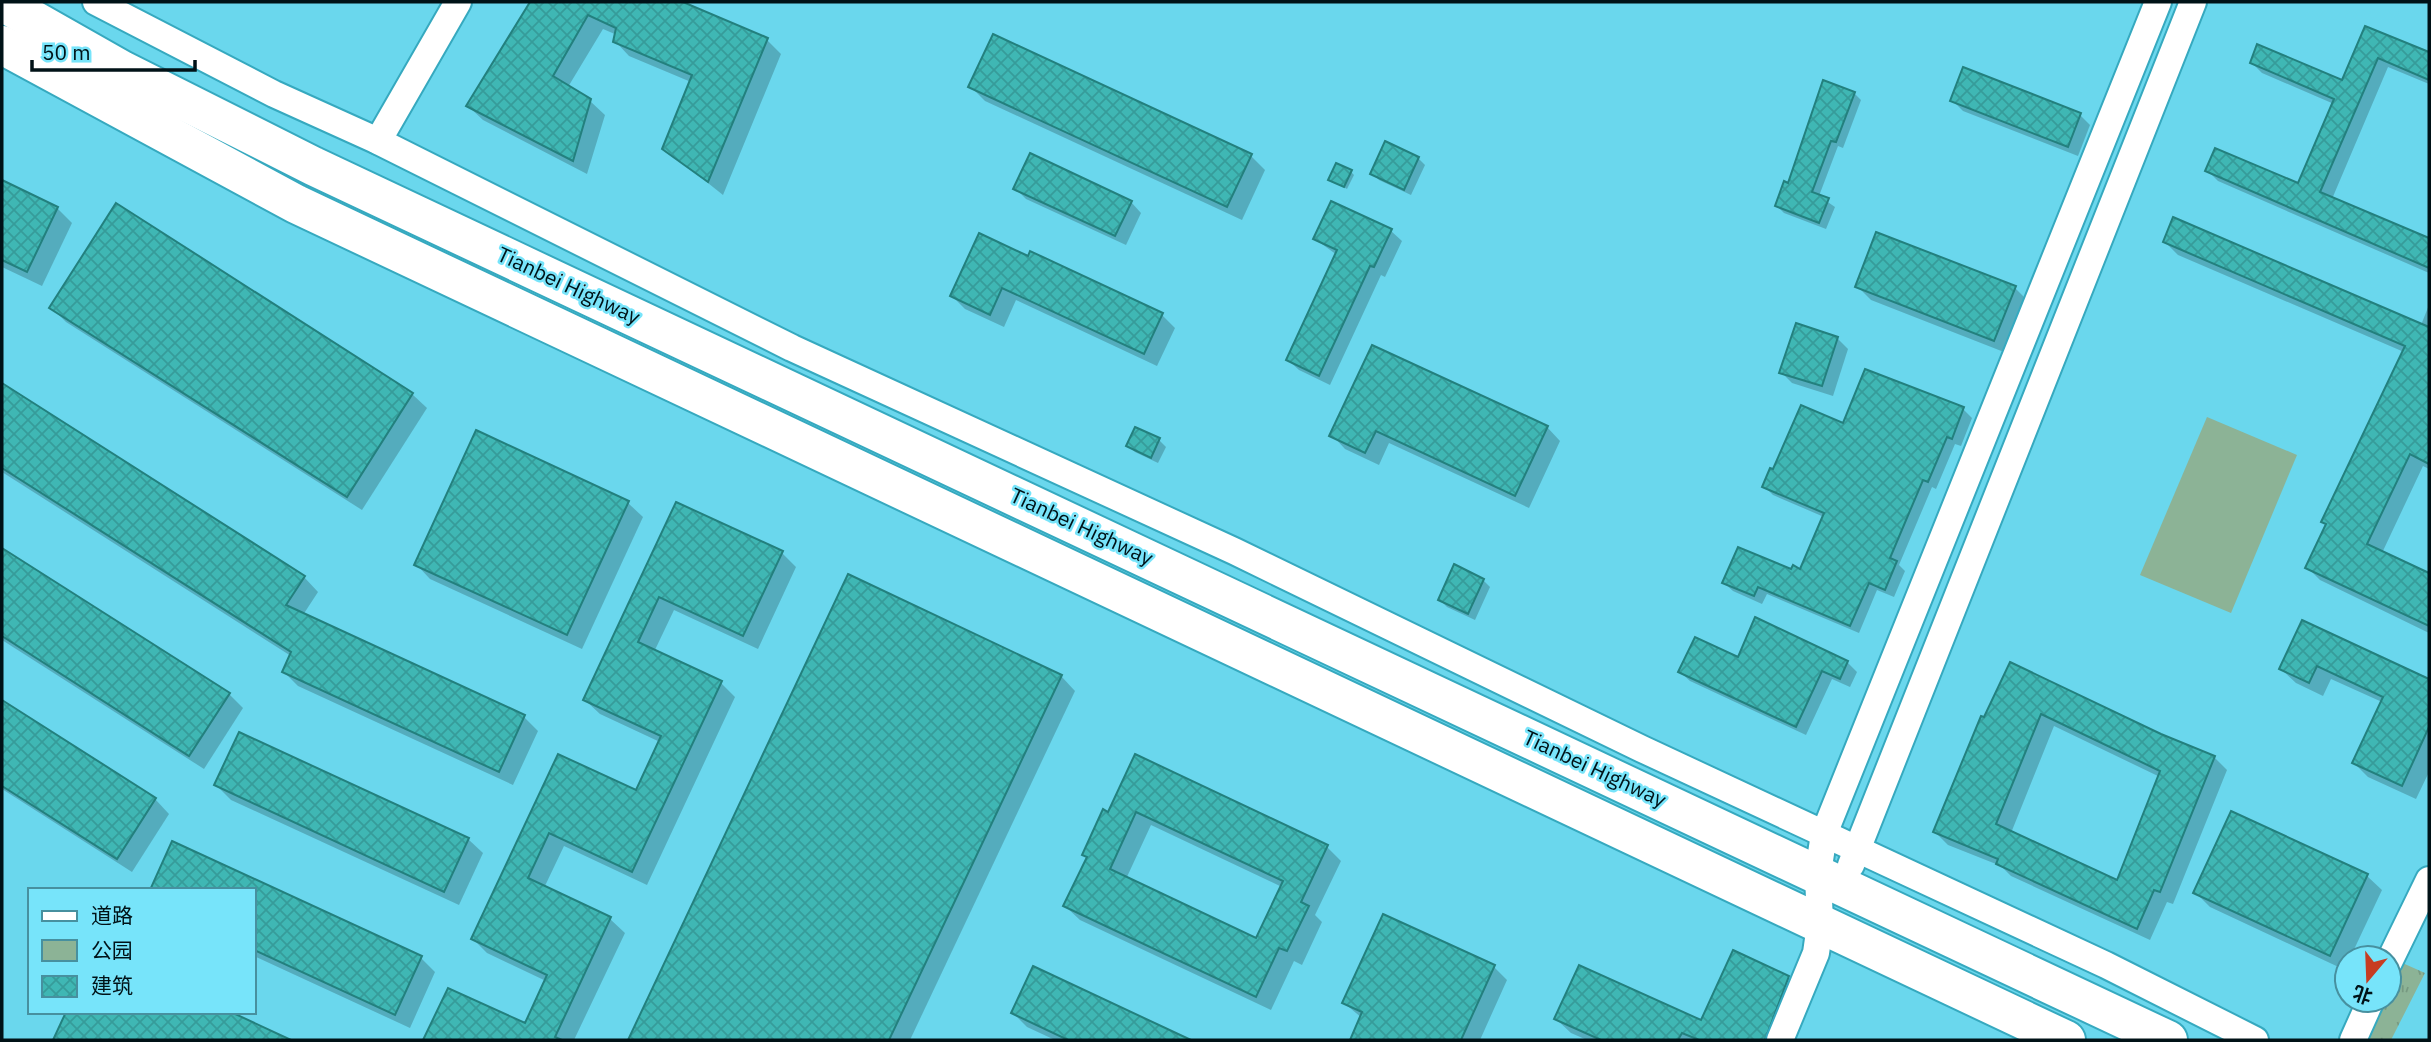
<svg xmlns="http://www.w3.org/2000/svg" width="2431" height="1042" viewBox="0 0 2431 1042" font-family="'IBM Plex Sans','Noto Sans SC',sans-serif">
  <defs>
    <pattern id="grass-tufts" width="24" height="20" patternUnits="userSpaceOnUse" patternTransform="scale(1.75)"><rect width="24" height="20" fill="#8cb396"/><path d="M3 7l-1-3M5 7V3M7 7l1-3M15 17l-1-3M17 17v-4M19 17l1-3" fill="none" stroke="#779981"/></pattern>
    <pattern id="building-cross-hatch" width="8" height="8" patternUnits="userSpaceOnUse" patternTransform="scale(1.75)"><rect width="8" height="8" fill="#3fb7b4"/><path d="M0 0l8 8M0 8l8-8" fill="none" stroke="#369c9a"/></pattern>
  </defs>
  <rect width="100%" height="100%" fill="#6ad7ed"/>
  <!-- grass -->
  <path fill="url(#grass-tufts)" d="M2398,961L2425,973L2391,1040H2359L2379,1000H2389V980Z"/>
  <!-- park -->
  <path fill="#8cb396" d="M2207,417L2297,455L2231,613L2140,575Z"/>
  <!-- shadow -->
  <g fill="#0003" fill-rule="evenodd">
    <path d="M532,2H679L767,40L781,54L723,195L664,148L691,82L629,56L615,41L617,35L603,29L568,87L590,101L605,115L587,174L483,120L468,106Z"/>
    <path d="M2366,28L2429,54V84L2388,67L2332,199L2429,240V273L2218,181L2207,170L2299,185L2334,104L2262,73L2252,63L2343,83Z"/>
    <path d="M970,86L1251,156L1265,170L1242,220L985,101Z"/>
    <path d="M1854,93L1861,100L1843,148L1838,146L1819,196L1835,207L1826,229L1784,213L1777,206Z"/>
    <path d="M1952,100L2080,115L2090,125L2078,156L1963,111Z"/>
    <path d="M1418,158L1425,165L1411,195L1379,180L1372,173Z"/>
    <path d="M1351,172L1354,175L1347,189L1331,180Z"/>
    <path d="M2,182L57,208L72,223L42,286L2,267Z"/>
    <path d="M1015,188L1131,202L1141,213L1126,245L1026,199Z"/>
    <path d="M117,206L412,394L427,408L362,510L66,322L52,308Z"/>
    <path d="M1391,231L1402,241L1385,277L1381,275L1330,385L1299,370L1288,360L1337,255L1315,239Z"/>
    <path d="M980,236L1162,315L1175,328L1157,366L1016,300L1004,327L965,309L952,296Z"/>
    <path d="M2165,242L2421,325L2429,305V469L2423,466L2382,553L2429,575V633L2320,580L2307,567L2327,525L2324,522L2404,352L2178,255Z"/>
    <path d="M1857,286L2015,288L2029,302L2009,354L1871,300Z"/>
    <path d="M1837,338L1848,349L1833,396L1792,383L1781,372Z"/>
    <path d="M1372,348L1547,427L1560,441L1529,508L1389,443L1379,465L1345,449L1332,435Z"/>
    <path d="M2,385L304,577L318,592L303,615L524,717L538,731L513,785L298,686L284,672L291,656L2,472Z"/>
    <path d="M1963,409L1972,418L1961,446L1955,444L1936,489L1932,487L1899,565L1905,571L1894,597L1877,590L1859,633L1767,594L1762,604L1733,591L1724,583L1801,571L1824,517L1773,495L1764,486L1844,425Z"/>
    <path d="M1159,440L1166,447L1158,463L1135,452L1128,446Z"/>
    <path d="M628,503L643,517L582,649L430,579L416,564Z"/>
    <path d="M677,504L782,553L796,567L758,649L674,610L654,652L721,683L735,697L647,885L564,846L544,888L610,919L625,933L574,1040H425L449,990L525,1025L546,981L487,953L473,939L558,756L637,793L660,742L600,714L585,700Z"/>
    <path d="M2,550L229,694L243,708L204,769L2,640Z"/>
    <path d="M849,576L1061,676L1075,691L910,1040H630Z"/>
    <path d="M1483,580L1490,587L1475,620L1447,607L1440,600Z"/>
    <path d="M2303,622L2429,681V772L2416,799L2368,777L2354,763L2382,702L2331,679L2323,696L2296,683L2281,669Z"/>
    <path d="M1739,659L1847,662L1857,672L1850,687L1832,679L1806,735L1690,681L1680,672Z"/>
    <path d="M2011,665L2161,736L2214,757L2227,770L2173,904L2167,902L2150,940L2011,876L2001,866L1948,845L1935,832ZM2054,726L2160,777L2118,882L2011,833Z"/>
    <path d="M2,702L155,799L169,814L132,872L2,789Z"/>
    <path d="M1136,757L1327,847L1341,861L1315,915L1322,922L1302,965L1294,961L1271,1010L1080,920L1065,906L1088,858L1084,854L1109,814ZM1151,825L1282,887L1257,941L1126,879Z"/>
    <path d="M216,785L468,839L483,853L459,905L231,800Z"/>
    <path d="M2232,813L2367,876L2382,890L2350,958H2347L2345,970L2210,907L2195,892Z"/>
    <path d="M173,843L421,958L435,972L410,1028L254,956V890Z"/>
    <path d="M1494,967L1507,980L1480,1040H1352L1362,1018L1344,1003Z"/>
    <path d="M1034,968L1187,1040H1055L1027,1027L1013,1013Z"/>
    <path d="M1788,977L1803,992L1783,1040H1587L1571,1033L1556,1019L1702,1023Z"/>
    <path d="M68,1012H224L286,1040H55Z"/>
  </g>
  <!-- building -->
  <g fill="url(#building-cross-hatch)" stroke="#23807e" stroke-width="2" fill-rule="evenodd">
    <path d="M530,2H683L768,38L708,182L662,149L692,75L613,42L616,28L588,15L553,76L591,99L573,161L466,106Z"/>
    <path d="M2365,26L2429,52V80L2378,58L2320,192L2429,238V268L2205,171L2215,148L2298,183L2334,99L2250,63L2257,44L2342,80Z"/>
    <path d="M993,34L1252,154L1227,207L968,87Z"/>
    <path d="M1963,67L2081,113L2068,147L1950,101Z"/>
    <path d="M1823,80L1855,92L1836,142L1831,141L1812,192L1829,198L1819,223L1775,206L1784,181L1788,183Z"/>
    <path d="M1385,141L1419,157L1404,190L1370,174Z"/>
    <path d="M1030,153L1132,201L1115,236L1013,189Z"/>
    <path d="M1336,163L1352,170L1344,187L1328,180Z"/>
    <path d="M2,180L58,207L27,272L2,260Z"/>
    <path d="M1331,201L1392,229L1374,267L1370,266L1319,376L1286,360L1337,250L1313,239Z"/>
    <path d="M116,203L413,393L347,497L49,308Z"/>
    <path d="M2173,217L2429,327V464L2410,454L2367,544L2429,573V626L2305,568L2326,524L2321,522L2405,346L2163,242Z"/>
    <path d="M1876,232L2016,286L1994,341L1855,287Z"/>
    <path d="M979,233L1028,256L1030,251L1163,313L1144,354L1002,288L990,315L950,296Z"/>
    <path d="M1796,323L1838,337L1822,386L1779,373Z"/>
    <path d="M1372,345L1548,426L1515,496L1376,431L1365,453L1329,436Z"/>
    <path d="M1865,369L1964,407L1952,439L1947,437L1928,482L1923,480L1890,558L1897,561L1885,590L1869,583L1850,626L1758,587L1754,596L1722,583L1738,547L1791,569L1793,565L1800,569L1824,513L1762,487L1770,468L1773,469L1801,405L1843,423Z"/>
    <path d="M2,383L305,576L286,605L525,715L499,772L282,672L291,652L2,468Z"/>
    <path d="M1135,427L1160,438L1151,458L1126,446Z"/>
    <path d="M476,430L629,501L567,635L414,565Z"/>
    <path d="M676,502L783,551L743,636L659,597L638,642L722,681L632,872L549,833L528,878L611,917L555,1037L562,1040H423L448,988L525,1023L547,975L471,939L558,754L636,790L661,736L583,700Z"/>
    <path d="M2,548L230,693L189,756L2,636Z"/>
    <path d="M1454,564L1484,579L1468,614L1438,600Z"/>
    <path d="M848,574L1062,675L889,1040H628Z"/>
    <path d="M1755,617L1848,661L1840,679L1822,671L1796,727L1678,672L1695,637L1738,657Z"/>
    <path d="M2302,620L2429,679V727L2402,786L2352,763L2383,697L2317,666L2309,683L2279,669Z"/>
    <path d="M2010,662L2161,734L2215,756L2160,892L2154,890L2137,929L1996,864L1998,859L1933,832L1981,716L1984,717ZM2041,714L2160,771L2117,880L1996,824Z"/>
    <path d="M2,700L156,798L117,859L2,786Z"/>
    <path d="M239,732L469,838L444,892L214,785Z"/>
    <path d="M1135,754L1328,845L1301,902L1309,906L1287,951L1279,948L1256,997L1063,906L1087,857L1082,855L1103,809L1108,812ZM1136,812L1283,881L1256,938L1110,869Z"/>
    <path d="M2231,811L2368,874L2330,956L2193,893Z"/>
    <path d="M172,841L422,956L395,1015L254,950V890H150Z"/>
    <path d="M1383,914L1495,965L1461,1040H1350L1362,1012L1342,1003Z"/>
    <path d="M1733,950L1789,976L1765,1040H1699L1682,1033L1678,1040H1601L1554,1019L1579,965L1701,1020Z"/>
    <path d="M1033,966L1191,1040H1068L1011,1013Z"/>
    <path d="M66,1012H231L291,1040H53Z"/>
  </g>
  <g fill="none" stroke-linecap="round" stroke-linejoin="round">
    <defs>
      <g id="minor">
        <path d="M96,2L274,94L378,141L792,348L1234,551L1642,749L2106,965L2255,1040"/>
        <path d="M378,141L458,2"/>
        <path d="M1851,865L2193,2"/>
        <path d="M2389,962L2429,880"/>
        <path d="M1780,1040L1816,953L1820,925L1818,873L1824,834L2158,2"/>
        <path d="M2353,1040L2371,1000"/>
      </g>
      <g id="primary">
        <path d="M2,2L122,70L313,166L2168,1040"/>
        <path d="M2,45L296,204L2066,1040"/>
      </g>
    </defs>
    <!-- minor casing -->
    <use href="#minor" stroke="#36a9bf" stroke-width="30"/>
    <!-- primary casing -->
    <use href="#primary" stroke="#36a9bf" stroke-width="42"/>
    <!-- minor -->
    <use href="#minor" stroke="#fff" stroke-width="26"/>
    <!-- primary -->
    <use href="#primary" stroke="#fff" stroke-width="38"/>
  </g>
  <g text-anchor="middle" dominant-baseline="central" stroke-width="5" stroke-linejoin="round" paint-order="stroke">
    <!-- street labels -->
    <g font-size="21" fill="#001217" stroke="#77e4fa">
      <text transform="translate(569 285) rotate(25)">Tianbei Highway</text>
      <text transform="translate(1082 526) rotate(25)">Tianbei Highway</text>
      <text transform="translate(1595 768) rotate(25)">Tianbei Highway</text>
    </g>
  </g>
  <!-- border -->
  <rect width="2431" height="1042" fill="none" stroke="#001217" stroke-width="7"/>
  <!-- legend -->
  <rect x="28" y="888" width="228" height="126" fill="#77e4fa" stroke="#47909f" stroke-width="2"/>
  <rect x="42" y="911" width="35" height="10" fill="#ffffff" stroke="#47909f" stroke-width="2"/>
  <text x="91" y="923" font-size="21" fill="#001217">道路</text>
  <rect x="42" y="940" width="35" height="21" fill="#8cb396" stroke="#47909f" stroke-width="2"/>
  <text x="91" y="958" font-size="21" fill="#001217">公园</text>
  <rect x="42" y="976" width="35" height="21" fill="url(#building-cross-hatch)" stroke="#47909f" stroke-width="2"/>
  <text x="91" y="993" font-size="21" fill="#001217">建筑</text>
  <!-- north arrow -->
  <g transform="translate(2368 979) rotate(199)"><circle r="33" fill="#77e4fa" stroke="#47909f" stroke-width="2"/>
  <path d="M0-5L12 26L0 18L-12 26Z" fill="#c73c21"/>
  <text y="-10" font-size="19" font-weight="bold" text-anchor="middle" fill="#001217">北</text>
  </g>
  <!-- scale -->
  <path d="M32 60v10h163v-10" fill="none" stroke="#001217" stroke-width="3.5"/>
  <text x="42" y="60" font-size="21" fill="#001217" stroke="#77e4fa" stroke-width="5" paint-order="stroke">50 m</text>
</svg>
